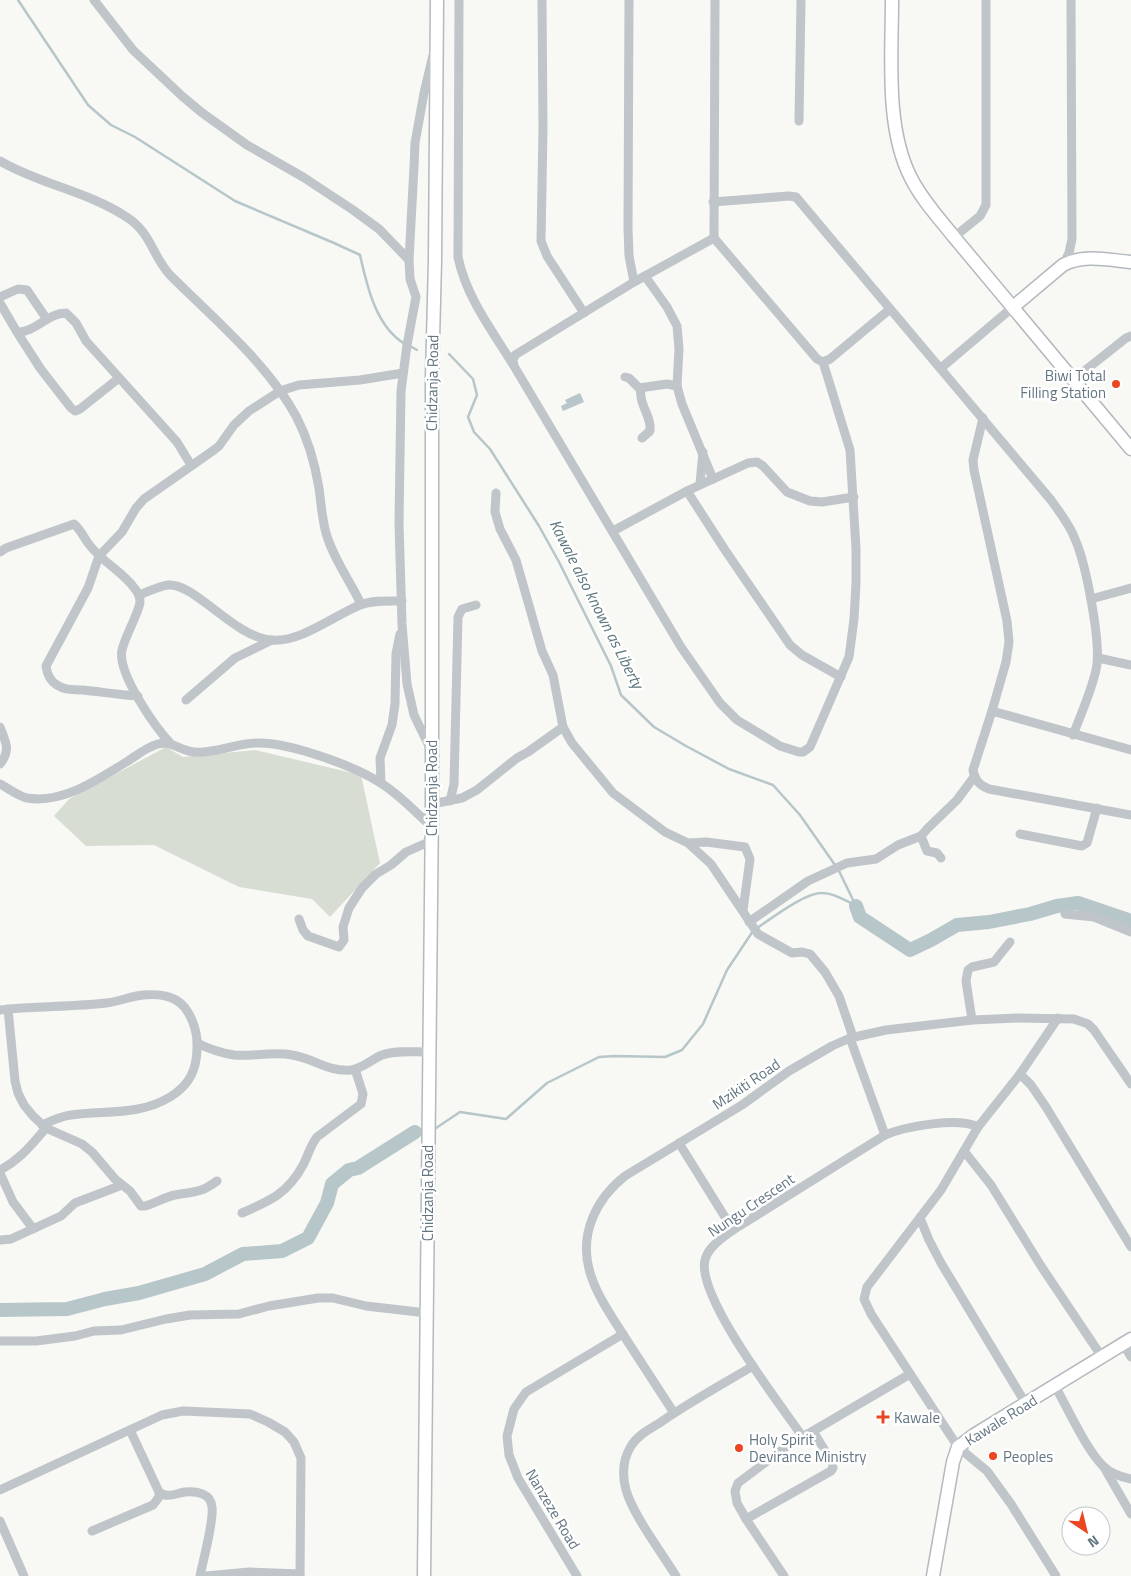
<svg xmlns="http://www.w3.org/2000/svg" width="1131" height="1576" viewBox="0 0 1131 1576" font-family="'Titillium Web',sans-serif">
  <rect width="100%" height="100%" fill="#f8f8f5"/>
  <!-- green -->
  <path fill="#d8ddd4" d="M166,747L183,757L255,750L361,775L380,863L330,917L312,899L239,887L154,845L86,846L54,816L69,799Z"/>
  <!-- water -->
  <path fill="#b7c6c9" d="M580,393L584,402L563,411L561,406L567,403L565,400Z"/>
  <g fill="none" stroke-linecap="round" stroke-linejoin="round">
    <!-- stream -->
    <g stroke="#b7c6c9" stroke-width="2.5">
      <path d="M18,0L88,105L111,125L135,137L235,201L334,243L360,255C367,286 376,327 405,344"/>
      <path d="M410,346L417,350"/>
      <path d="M449,354L473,379L477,395L468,417L474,432L490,449L539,526L559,562L611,666L621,695L654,727L686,746L729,769L773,785L800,815L835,865"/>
      <path d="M838,869L856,906"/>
      <path d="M757,928C772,918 806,892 822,893C834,893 844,900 855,905"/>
      <path d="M436,1128L460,1112L506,1119L547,1083L599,1057L615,1056L665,1057L682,1050L703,1024L727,970L753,931"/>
    </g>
    <!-- river -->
    <g stroke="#b7c6c9" stroke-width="14">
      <path d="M856,906L860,917L910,950L931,940L957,925L989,922L1030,914L1057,906L1078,903L1131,921"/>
      <path d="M0,1310L67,1309L105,1299L139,1293L205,1274L243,1254L282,1251L308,1238L327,1203L332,1184L349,1170L358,1168L415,1132"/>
    </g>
    <defs>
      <g id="secondary">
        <path d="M892,0C892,55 885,128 911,178C922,200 939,218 954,237L1131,449"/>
        <path d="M1013,307L1063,265C1084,254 1108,260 1131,262"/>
        <path d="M424,1576L432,804V377L435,261L437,0"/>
        <path d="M933,1576L953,1462L958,1447L974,1435L1131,1339"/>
      </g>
    </defs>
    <!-- secondary casing -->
    <use href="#secondary" stroke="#b3b9be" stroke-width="15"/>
    <!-- street -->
    <g stroke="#c0c5c9" stroke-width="9">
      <path d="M94,0L133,50L182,96L201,112L247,145L303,177L353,210L379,229L409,260"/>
      <path d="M459,0L458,257C466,297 493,332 514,366"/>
      <path d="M542,0L543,129L541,241L547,256L584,313"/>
      <path d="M629,0L628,228L629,256L634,282"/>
      <path d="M715,0L714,238L817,359L823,362L830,359L890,309"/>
      <path d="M799,121L801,0"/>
      <path d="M0,161C41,185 88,191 128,218C151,233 153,257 170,275C213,318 267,363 296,416C307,437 315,464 319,488C321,503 322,519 326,533C333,558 350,581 361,604"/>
      <path d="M713,202L789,196L796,197L1051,500C1060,513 1070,525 1075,539C1086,564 1102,645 1096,670C1091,692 1081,714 1073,735"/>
      <path d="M954,237L980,216L986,205V0"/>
      <path d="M714,238L634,282L515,355L513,360L514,366L681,647L720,703L737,720L780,746L799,752H803L810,747L849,657L854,619L856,583V549L850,450L823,362"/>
      <path d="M1063,265L1069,253L1072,239L1071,0"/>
      <path d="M645,276L667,307L677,326L679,349L677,386L682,404L713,479"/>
      <path d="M0,297L18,289L27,290L46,318"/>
      <path d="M0,303L17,332C35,333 47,313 66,313L76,323L86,341L177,442L191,465"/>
      <path d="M17,332L40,368L71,408L75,411L80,409L119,378"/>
      <path d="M941,368L1013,307"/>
      <path d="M625,377L629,378L639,388L667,384L677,386"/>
      <path d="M1073,380L1126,338L1131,336"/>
      <path d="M641,388C638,404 652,416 650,431L642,438"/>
      <path d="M983,418L973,460L974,470L1007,621L1009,642L1006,662L992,711L973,770C975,780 979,785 989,789L1131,815"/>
      <path d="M700,484L703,452"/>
      <path d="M687,491L725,550L790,645L802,655L841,677"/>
      <path d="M496,493L495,512L500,529L516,560L542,651L553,675L563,727L572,743L613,793L665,832L688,843L711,864L758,934L792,953L802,952L810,954L825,972L839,996L853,1037"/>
      <path d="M613,531L687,491L748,463L757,462L763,466L787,492L810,501L822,502L854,497"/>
      <path d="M0,552L6,548L74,524C80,529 83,536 88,543C101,562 123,571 135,589C139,593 140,597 140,603C136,619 126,634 122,650C117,673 155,727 171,744"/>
      <path d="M139,595C148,592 159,586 168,585C194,582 234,637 271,640C300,643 335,615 360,605C373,600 388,601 402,601"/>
      <path d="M1091,599L1131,588"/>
      <path d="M1098,658L1131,665"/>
      <path d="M138,696C119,695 102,692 83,690C73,689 66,691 57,685C50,681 47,674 46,666L88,588L99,556L122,532L136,508L144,499L214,450L219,446L234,425L249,411L280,391L299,385L360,380L403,373"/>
      <path d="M186,700L235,658L272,640"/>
      <path d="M992,711L1131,750"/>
      <path d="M0,727C6,743 11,750 0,764"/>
      <path d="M431,750L414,715L407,684L402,624L399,523L401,391L407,345L416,297L410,279L409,260L414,167L415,143L424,93L433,55"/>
      <path d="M381,783L380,758L392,725L395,704L396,654L400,634"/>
      <path d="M0,784C8,788 18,796 27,798C64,804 98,779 128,761C137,755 147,747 158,744C170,740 181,751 194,752C215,754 236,743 257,743C288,742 352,765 379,782C398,793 414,811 431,826"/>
      <path d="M450,801L454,784L458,617L462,609L476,605"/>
      <path d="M432,804L462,798L477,790L517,758L528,752L563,727"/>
      <path d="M1020,834L1082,846L1087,843L1097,808"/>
      <path d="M688,843L706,842L745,847L750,859L743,910"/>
      <path d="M941,858L937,853L927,851L921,836L928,828L957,800L974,777"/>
      <path d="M1065,914L1094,917L1131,932"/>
      <path d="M299,919L303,930L308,936L339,947L344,940L343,927L349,908L362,888L376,874L391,865L406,852L431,841"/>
      <path d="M749,922L808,881L847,863L876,859L898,845L921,836"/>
      <path d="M8,1009L15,1081L18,1093L24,1105L33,1116L46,1128L82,1144L92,1152L115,1179L130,1191L141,1206H145C155,1203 165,1197 175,1195C195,1191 199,1194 217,1181"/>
      <path d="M0,1010C35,1006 71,1007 106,1003C118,1002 131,996 143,995C153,994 167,995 176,1000C190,1008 198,1031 197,1047C197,1069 190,1085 170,1097C139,1116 105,1110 71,1115C61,1116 51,1121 42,1125"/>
      <path d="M972,1020L966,981L968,970L972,967L994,962L1010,942"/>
      <path d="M850,1038L885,1135"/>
      <path d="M197,1043C209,1049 221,1053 234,1055C253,1057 273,1051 292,1055C314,1058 327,1072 351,1070C362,1069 372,1059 382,1055C396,1050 413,1052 428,1052"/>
      <path d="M1020,1074L1031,1085L1046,1107L1131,1247"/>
      <path d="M679,1143L733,1230"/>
      <path d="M964,1151L991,1185L1041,1266L1102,1357"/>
      <path d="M0,1170C20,1160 32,1144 46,1128"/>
      <path d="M0,1173L13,1202L31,1226L35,1228L61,1216L75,1203L122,1185"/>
      <path d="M242,1213C270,1201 288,1193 303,1165C308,1156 310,1146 317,1137L361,1104L363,1094L355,1069"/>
      <path d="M920,1218L929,1240L941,1263L1026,1404"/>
      <path d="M0,1240L11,1239L35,1228"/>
      <path d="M0,1341H36L75,1336L94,1331L121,1330L166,1319L190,1315L239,1314L269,1306L318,1298H333L366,1306L427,1313"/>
      <path d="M1123,1344L1131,1357"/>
      <path d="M1055,1386C1068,1409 1086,1449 1103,1466C1111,1474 1121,1477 1131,1479"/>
      <path d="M674,1413C658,1388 642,1364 626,1339C602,1301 573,1264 593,1217C600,1200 610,1188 625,1176L742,1105L789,1071L832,1046L850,1038L886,1030L972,1020L1017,1018L1074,1019L1088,1024L1094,1030L1131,1084"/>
      <path d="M802,1436C780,1404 696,1296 705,1260C708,1247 722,1238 733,1230L885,1135C907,1126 958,1117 978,1127"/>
      <path d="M1105,1469L1131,1514"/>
      <path d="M0,1490L162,1415L183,1411L250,1414L268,1422L285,1432L294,1442L301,1458L300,1576"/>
      <path d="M159,1492C167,1499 177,1493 185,1492C196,1491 211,1493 212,1507C214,1522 203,1560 200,1576"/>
      <path d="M746,1519L831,1471L833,1468L832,1462L813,1431"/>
      <path d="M0,1521L24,1576"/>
      <path d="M92,1531L153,1505L159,1497V1492L130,1430"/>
      <path d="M206,1576L249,1572L300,1574"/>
      <path d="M577,1576L518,1478L509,1455L507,1436L514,1409L526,1392L623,1334"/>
      <path d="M676,1576C662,1553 633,1515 626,1490C622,1475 623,1459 631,1446C637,1436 648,1430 658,1424C688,1403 721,1385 753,1366"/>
      <path d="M784,1576L746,1519L737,1503L735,1491L738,1483L794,1441L813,1431L910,1374"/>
      <path d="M1056,1576L1011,1504L987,1471L958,1447L871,1314L864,1299L867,1287L941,1190L978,1127L1020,1074L1058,1018"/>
    </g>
    <!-- secondary -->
    <use href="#secondary" stroke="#fff" stroke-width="12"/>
  </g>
  <!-- markers -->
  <g fill="#eb4522" stroke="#fff" stroke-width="2">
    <circle cx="1116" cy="384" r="5"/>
    <path d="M880.5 1409.5h5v5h5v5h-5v5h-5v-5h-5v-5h5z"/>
    <circle cx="739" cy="1448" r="5"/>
    <circle cx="993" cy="1456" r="5"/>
  </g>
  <g text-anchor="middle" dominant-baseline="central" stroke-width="5" stroke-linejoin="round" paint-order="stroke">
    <!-- poi labels -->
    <g font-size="15" fill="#627581" stroke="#fff" text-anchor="start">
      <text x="1106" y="375" text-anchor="end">Biwi Total<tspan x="1106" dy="17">Filling Station</tspan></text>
      <text x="894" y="1417">Kawale</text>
      <text x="749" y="1439">Holy Spirit<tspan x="749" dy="17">Devirance Ministry</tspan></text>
      <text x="1003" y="1456">Peoples</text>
    </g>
    <!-- street labels -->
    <g font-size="15" fill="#627581" stroke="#fff">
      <text transform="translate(432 383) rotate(-89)">Chidzanja Road</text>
      <text transform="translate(431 788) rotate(-90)">Chidzanja Road</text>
      <text transform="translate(746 1084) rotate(-34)">Mzikiti Road</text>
      <text transform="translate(427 1193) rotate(-90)">Chidzanja Road</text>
      <text transform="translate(751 1205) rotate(-34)">Nungu Crescent</text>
      <text transform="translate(1001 1420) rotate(-32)">Kawale Road</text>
      <text transform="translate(553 1509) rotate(59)">Nanzeze Road</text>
    </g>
    <!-- water labels -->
    <g font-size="16" font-style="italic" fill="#5c767c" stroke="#fff">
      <text transform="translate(597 604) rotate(63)">Kawale also known as Liberty</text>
    </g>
  </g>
  <!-- north arrow -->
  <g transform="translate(1086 1531) rotate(145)"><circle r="24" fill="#ffffff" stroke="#c0c8cd"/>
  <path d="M0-4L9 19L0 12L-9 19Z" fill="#eb4522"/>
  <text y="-8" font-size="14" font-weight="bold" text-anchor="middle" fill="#627581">N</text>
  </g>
</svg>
